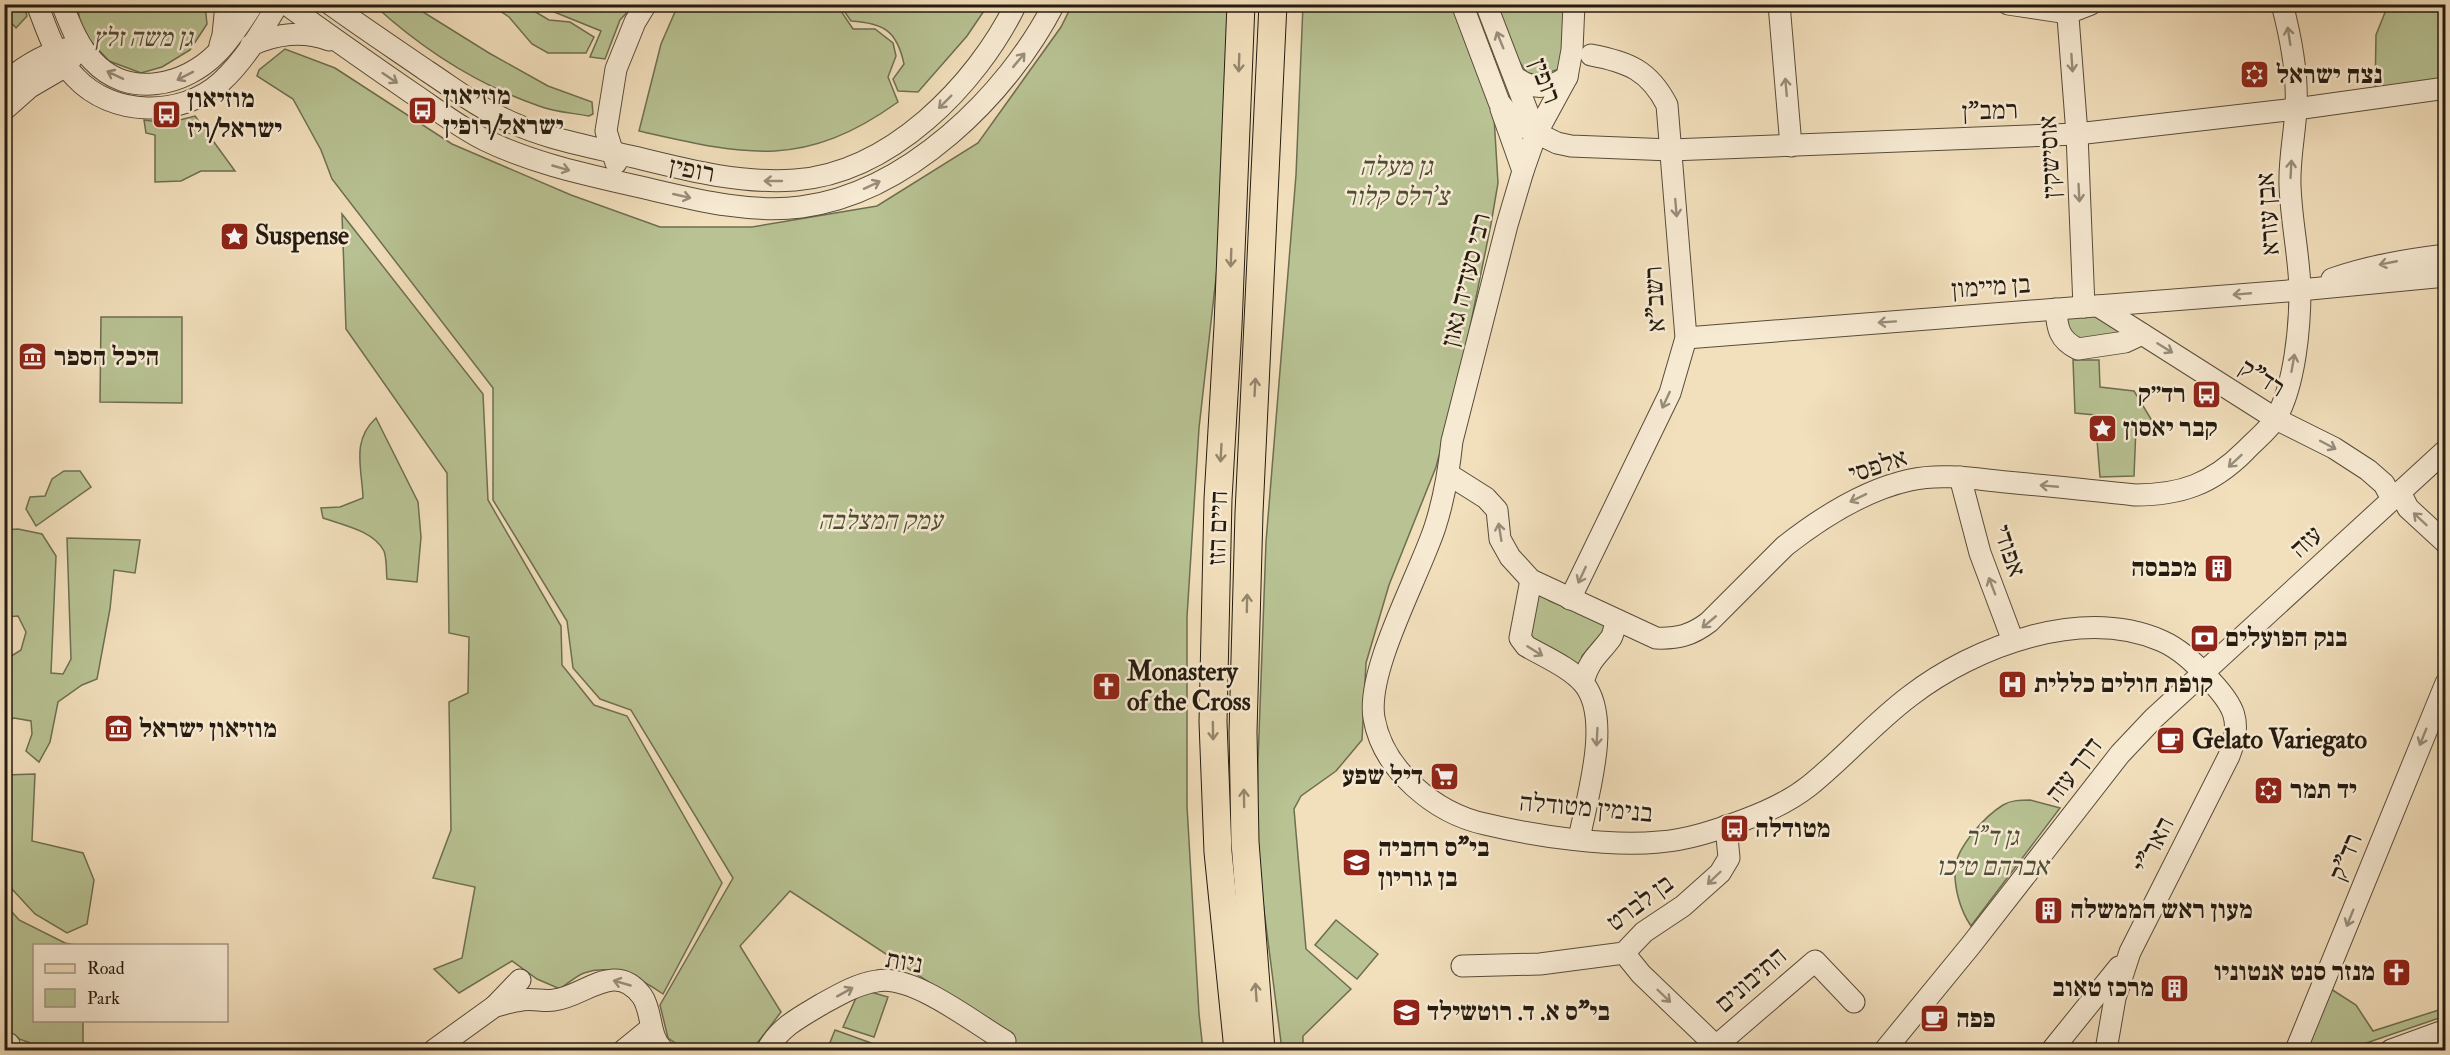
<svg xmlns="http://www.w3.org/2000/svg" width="2450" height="1055" viewBox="0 0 2450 1055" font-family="'IM FELL Double Pica','Frank Ruhl Libre',serif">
  <rect width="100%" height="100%" fill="#f2dfbc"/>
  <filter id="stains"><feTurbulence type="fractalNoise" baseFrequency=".00333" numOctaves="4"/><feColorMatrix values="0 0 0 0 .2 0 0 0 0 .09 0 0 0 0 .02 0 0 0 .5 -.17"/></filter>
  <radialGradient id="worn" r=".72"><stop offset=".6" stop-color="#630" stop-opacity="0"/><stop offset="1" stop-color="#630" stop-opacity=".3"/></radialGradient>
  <!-- green -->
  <g fill="#b8c293" stroke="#6e6e51" stroke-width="1.5">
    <path d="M1502,4L1568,5L1565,67L1541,75L1527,73L1519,61L1495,7Z"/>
    <path d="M4,5H24L27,16L16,28L5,16Z"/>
    <path d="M77,5H205L207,24L190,50L162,67L141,73L109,61L82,32Z"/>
    <path d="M374,5H412L489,53L548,86L592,102L593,114L589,116C573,113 554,112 539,106C478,85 421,48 374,5Z"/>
    <path d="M491,5H524L549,20L570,22L594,37L586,53H548L532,44L509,17Z"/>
    <path d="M537,5H634L620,20L605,59L590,57L601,31Z"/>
    <path d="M678,5H837L853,29H875L893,43L896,56L888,77L898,102C803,170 745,155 639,131L661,44Z"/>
    <path d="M840,5H988L967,36L918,92L898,91L893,79L904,64C897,31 884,23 851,21Z"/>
    <path d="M1072,5H1237L1236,101L1199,428L1187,617V806L1199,1014L1203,1050H1013L1014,1038L790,891L740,946L781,1012L752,1050H686L668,1038L660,1005L733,878L631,710L600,699L573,668L567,621L493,500V388L332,179L321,150L293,99L257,76L259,70L285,49L335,68L452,144L571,195L660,227H752L877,206L978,143L1061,27Z"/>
    <path d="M1303,5H1452L1494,117L1498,183L1491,224L1459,381L1436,467L1389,585L1366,663L1362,740L1336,771L1301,796L1294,809L1306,949L1351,989L1303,1036V1050H1282L1257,856L1258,762L1266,542L1296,175Z"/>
    <path d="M2388,5H2439L2445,11V81L2375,93L2376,35Z"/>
    <path d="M195,116L235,171H201L181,181L155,182V135L146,133L144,120L168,123Z"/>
    <path d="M342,214L483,394L488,500L561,626L562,665L594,705L627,716L722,883L663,994C640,978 612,963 584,973C576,976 567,984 560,989L537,979L512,961L459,993L434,969L462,958L475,887L433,878L451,830L449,702L468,693L469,637L449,633L447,473L346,329Z"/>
    <path d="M2095,309L2135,334L2078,348L2057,312Z"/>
    <path d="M101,317H182V403L100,402Z"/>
    <path d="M2073,360H2099L2100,387L2134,391L2154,424L2136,427L2134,476L2100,477L2095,415L2075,413Z"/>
    <path d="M376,418L418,502L421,537L417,582L387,579C386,571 387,559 384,551C374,531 343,525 323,518L321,508L340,507L363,498C362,468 351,441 376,418Z"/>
    <path d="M64,471H80L91,487L36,526L26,509L30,497L45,496L52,479Z"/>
    <path d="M18,529L42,534L56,556L51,673L63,674L71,659L67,538L140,540L135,573L114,570L110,609L97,679L82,685L58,702L50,742L39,762L26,751L32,734L31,721L14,718L5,722V660L21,650L26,632L18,616L5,617V530Z"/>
    <path d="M1534,589L1550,601L1609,624L1582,656L1579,668L1528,638Z"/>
    <path d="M35,774L32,841L83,853L94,880L87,924L67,933L35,914L10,887L5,885V775Z"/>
    <path d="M2030,800L2060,808L1971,926C1960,910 1954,888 1955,868C1957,847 1985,816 2003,805C2011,800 2021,800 2030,800Z"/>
    <path d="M4,903L19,920L65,943L76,945L34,946V1020L83,1021V1050H50L5,1034Z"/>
    <path d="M1336,920L1378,954L1357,979L1315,945Z"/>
    <path d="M860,989L888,997L874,1037L843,1027Z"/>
    <path d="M2331,989L2356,1005L2373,1031L2445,1008V1016L2346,1050H2300Z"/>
    <path d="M835,1030L874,1044L872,1050H827Z"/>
  </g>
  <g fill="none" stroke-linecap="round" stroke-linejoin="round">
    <defs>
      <g id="minor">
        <path d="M37,4C47,30 55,57 75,77C112,117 181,118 221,82C244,61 262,31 278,4"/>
        <path d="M62,4C70,24 78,46 93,61C128,99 185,86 217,53C231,39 242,21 253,4"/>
        <path d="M286,4C328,35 370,64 412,93C436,109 459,127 485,140C532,163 584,174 636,186C689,198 746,214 801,207C907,193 1007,96 1054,4"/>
        <path d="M330,4C362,27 395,49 427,71C450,86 472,103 496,115C539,138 588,146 634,157C687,170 740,184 795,180C890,173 976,86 1016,4"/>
        <path d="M1462,4L1499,102L1516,123L1557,143L1571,146L1671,150L2077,134L2296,109L2446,88"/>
        <path d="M1486,4L1536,134"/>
        <path d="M1574,4L1572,50L1567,77L1536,134L1523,171L1507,225L1452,441C1449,470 1444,499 1435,527C1419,576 1366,670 1374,718C1383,770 1435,813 1485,824C1535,836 1609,847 1659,842C1688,840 1717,830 1744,820C1766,812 1790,801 1809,786C1844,758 1874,723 1910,696C1975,646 2082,606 2162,641C2180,649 2196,664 2209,679C2234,705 2243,721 2229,756L2130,952L2115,998L2106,1050"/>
        <path d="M1779,4L1791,146"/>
        <path d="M2008,4L2068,13L2091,4"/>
        <path d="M2067,4L2077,134L2084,307"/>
        <path d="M220,45L223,35L226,4"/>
        <path d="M251,45C277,34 302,30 329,40"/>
        <path d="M1515,77C1533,91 1549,89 1567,77"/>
        <path d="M4,83C23,67 45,53 69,48"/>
        <path d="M1501,109L1523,171"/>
        <path d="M4,110L30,87L66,66L74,55"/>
        <path d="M616,163L606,131L616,69L635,22L646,4"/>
        <path d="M2332,279C2369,266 2406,260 2446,255"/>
        <path d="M2098,306L2276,419L2334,448L2368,470L2384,484L2392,499"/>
        <path d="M2056,309C2057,328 2059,340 2078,349L2125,342L2142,334"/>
        <path d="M1686,338L2300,290L2446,276"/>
        <path d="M1448,474L1486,498L1497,510L1500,539L1510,557L1531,580L1656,638C1678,639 1692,635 1709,622L1785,546C1822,517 1864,490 1910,480C1942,473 1975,479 2006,482C2049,486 2092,490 2135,495C2181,495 2212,484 2245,451C2254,441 2269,430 2276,418C2295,385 2300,327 2300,289C2299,254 2291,220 2290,185C2289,159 2295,133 2296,108C2298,73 2291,38 2282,4"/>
        <path d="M1960,477L1980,553L2013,641"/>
        <path d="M2400,492L2408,508L2446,543"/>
        <path d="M1531,580L1520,638L1526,646C1545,657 1571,668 1584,684C1612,719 1587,797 1579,839"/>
        <path d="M1570,599L1670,393L1686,338L1667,105C1649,70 1628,62 1591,55"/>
        <path d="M1583,682C1590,658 1598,656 1611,638C1614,633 1615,625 1616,620"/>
        <path d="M1624,953L1641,974L1716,1046L1718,1050"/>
        <path d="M1462,966L1540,964L1624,953L1644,932L1683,906L1720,873L1729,858L1726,826"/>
        <path d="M495,1006C504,1004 513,1001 522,1000C533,998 544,1002 554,1000C584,997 615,959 642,996C653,1012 648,1036 663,1050"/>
        <path d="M4,1042L9,1044"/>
        <path d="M434,1050L495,1006L520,980"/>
        <path d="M624,1050L651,1028"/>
        <path d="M767,1050C780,1027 800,1017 822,1004C840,994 857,984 877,981C913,974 974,1023 1005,1041"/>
        <path d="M1705,1050L1716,1046L1815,961L1854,1002"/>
        <path d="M1885,1050L1971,945L2120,754L2154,718L2446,450"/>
        <path d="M2052,1050L2119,967"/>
        <path d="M2296,1050L2446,683"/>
        <path d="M2391,1050L2446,1030"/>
      </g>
      <g id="major">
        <path d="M1238,1050L1218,852L1213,722L1218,499L1228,326L1241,4"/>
        <path d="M1261,1050L1245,842L1243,732L1249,513L1273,4"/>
      </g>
    </defs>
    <!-- minor casing -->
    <use href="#minor" stroke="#584c3a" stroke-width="23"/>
    <!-- major casing -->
    <use href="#major" stroke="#241b0f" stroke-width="29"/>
    <!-- minor -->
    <use href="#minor" stroke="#f7ead3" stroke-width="21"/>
    <!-- major -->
    <use href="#major" stroke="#f2dfbc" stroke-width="27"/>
  </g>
  <!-- one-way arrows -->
  <defs><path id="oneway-shaft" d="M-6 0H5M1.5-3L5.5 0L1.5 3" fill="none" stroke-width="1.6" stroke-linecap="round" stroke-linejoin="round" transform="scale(1.5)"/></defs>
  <g stroke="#988d7b">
    <use href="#oneway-shaft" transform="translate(2289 36) rotate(-99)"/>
    <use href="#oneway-shaft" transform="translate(1500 40) rotate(-112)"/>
    <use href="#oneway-shaft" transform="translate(1019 60) rotate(-50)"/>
    <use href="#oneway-shaft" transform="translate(2072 63) rotate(86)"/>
    <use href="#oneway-shaft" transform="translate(115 75) rotate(-155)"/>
    <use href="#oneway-shaft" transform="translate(185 76) rotate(153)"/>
    <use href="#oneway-shaft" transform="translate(390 78) rotate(34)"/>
    <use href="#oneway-shaft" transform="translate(1786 87) rotate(-95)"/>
    <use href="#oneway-shaft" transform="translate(945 102) rotate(135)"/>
    <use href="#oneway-shaft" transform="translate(561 168) rotate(16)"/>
    <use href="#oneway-shaft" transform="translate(2291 169) rotate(-87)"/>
    <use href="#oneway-shaft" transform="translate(773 181) rotate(-180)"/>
    <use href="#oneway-shaft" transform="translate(872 185) rotate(-25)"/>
    <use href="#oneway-shaft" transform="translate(2079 193) rotate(87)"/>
    <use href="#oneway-shaft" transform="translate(682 196) rotate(13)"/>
    <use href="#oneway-shaft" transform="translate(1676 208) rotate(85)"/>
    <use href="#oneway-shaft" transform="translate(2388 263) rotate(169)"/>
    <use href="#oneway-shaft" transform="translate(2242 294) rotate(175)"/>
    <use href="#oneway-shaft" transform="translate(1887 322) rotate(176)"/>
    <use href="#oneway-shaft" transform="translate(2165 348) rotate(32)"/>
    <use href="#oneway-shaft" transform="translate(2293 363) rotate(-80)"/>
    <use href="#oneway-shaft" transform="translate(1666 400) rotate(115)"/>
    <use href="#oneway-shaft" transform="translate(2328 445) rotate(28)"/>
    <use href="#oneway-shaft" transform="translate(2235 461) rotate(137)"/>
    <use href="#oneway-shaft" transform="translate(2049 486) rotate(-175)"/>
    <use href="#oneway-shaft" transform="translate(1858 498) rotate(154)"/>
    <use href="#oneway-shaft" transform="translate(2420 519) rotate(-137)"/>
    <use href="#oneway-shaft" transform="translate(1500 532) rotate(-99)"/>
    <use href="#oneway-shaft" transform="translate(1582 575) rotate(115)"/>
    <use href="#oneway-shaft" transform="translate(1992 586) rotate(-111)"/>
    <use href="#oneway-shaft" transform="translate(1709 622) rotate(140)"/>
    <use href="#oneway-shaft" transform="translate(1535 651) rotate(32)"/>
    <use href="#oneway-shaft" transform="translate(1597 737) rotate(93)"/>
    <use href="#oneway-shaft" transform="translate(2423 737) rotate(112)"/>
    <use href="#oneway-shaft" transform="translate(1714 878) rotate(136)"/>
    <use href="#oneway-shaft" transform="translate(2350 918) rotate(112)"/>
    <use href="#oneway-shaft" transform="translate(622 983) rotate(-164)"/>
    <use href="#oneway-shaft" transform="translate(845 992) rotate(-29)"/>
    <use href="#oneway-shaft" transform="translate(1664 996) rotate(44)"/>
  </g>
  <g stroke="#95876e">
    <use href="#oneway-shaft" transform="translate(1239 63) rotate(92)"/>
    <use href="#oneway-shaft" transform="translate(1231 258) rotate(92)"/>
    <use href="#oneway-shaft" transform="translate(1255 387) rotate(-87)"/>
    <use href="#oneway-shaft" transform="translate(1221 453) rotate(93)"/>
    <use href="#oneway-shaft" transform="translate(1247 603) rotate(-89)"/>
    <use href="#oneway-shaft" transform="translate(1213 731) rotate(89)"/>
    <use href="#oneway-shaft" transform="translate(1244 798) rotate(-91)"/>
    <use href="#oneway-shaft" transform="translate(1256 992) rotate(-94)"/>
  </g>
  <!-- icons -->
  <defs>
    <symbol id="synagogue-square" viewBox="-11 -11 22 22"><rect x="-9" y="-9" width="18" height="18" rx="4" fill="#8f2418" stroke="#f7ead3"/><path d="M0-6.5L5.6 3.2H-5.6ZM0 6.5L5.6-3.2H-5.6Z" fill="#fff"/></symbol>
    <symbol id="bus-square" viewBox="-11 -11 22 22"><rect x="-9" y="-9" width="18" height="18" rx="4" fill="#8f2418" stroke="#f7ead3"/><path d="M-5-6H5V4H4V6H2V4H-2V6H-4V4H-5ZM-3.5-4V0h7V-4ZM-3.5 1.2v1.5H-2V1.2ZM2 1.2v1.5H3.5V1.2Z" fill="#fff"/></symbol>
    <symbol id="sight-square" viewBox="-11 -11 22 22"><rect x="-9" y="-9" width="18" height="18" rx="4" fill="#8f2418" stroke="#f7ead3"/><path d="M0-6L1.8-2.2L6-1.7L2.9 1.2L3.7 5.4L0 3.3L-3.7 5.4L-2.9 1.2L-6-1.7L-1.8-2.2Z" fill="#fff"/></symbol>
    <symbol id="museum-square" viewBox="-11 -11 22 22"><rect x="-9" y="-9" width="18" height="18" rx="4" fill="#8f2418" stroke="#f7ead3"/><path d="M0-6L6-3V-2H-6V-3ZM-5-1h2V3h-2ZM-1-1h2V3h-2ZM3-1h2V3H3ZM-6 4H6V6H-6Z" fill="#fff"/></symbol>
    <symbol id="building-square" viewBox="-11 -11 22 22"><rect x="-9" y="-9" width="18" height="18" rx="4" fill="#8f2418" stroke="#f7ead3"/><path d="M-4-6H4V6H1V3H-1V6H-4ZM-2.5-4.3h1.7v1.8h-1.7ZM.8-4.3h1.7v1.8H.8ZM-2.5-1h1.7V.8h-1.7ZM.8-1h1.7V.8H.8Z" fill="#fff"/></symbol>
    <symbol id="bank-square" viewBox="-11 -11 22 22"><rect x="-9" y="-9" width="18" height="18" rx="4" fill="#8f2418" stroke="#f7ead3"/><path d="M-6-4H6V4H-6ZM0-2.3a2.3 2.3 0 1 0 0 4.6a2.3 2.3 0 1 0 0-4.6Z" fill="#fff"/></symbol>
    <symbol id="hospital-square" viewBox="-11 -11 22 22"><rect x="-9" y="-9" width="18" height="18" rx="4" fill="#8f2418" stroke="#f7ead3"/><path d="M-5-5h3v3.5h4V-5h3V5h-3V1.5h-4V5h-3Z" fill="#fff"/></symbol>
    <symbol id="church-square" viewBox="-11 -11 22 22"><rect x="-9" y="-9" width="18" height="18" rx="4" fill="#8f2418" stroke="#f7ead3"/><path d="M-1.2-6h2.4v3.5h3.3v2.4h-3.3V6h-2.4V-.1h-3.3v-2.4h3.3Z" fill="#fff"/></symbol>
    <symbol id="cafe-square" viewBox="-11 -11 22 22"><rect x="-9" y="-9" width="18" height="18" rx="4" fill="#8f2418" stroke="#f7ead3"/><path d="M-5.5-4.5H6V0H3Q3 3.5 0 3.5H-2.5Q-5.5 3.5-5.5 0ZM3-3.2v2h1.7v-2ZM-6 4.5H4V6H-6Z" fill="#fff"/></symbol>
    <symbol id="supermarket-square" viewBox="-11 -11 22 22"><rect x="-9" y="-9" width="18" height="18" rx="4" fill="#8f2418" stroke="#f7ead3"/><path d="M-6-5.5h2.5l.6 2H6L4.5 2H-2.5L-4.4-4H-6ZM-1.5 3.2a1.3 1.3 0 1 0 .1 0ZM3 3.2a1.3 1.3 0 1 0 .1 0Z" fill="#fff"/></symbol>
    <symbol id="school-square" viewBox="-11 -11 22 22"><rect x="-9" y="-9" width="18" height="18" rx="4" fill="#8f2418" stroke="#f7ead3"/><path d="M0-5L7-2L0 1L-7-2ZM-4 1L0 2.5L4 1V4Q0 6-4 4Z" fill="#fff"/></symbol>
  </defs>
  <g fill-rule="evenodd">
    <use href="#synagogue-square" x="2238" y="58" width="33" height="33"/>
    <use href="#bus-square" x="406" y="94" width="33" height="33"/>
    <use href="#bus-square" x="150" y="98" width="33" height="33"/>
    <use href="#sight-square" x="218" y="220" width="33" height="33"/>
    <use href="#museum-square" x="16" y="340" width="33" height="33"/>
    <use href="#bus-square" x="2190" y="378" width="33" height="33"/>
    <use href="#sight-square" x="2086" y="412" width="33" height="33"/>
    <use href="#building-square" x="2202" y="552" width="33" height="33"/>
    <use href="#bank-square" x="2188" y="622" width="33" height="33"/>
    <use href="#hospital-square" x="1996" y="668" width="33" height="33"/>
    <use href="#church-square" x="1090" y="670" width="33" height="33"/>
    <use href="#museum-square" x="102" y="712" width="33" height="33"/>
    <use href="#cafe-square" x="2154" y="724" width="33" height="33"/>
    <use href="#supermarket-square" x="1428" y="760" width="33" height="33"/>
    <use href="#synagogue-square" x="2252" y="774" width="33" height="33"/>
    <use href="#bus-square" x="1718" y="812" width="33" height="33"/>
    <use href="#school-square" x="1340" y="846" width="33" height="33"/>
    <use href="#building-square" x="2032" y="894" width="33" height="33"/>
    <use href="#church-square" x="2380" y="956" width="33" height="33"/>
    <use href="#building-square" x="2158" y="972" width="33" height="33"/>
    <use href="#school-square" x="1390" y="996" width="33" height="33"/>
    <use href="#cafe-square" x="1918" y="1002" width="33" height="33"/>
  </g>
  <g text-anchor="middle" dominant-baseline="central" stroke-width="5" stroke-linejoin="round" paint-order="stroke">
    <!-- park labels -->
    <g font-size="26" font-style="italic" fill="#504d37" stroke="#f7ead3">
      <text x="143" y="38">גן משה זלץ</text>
      <text x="1396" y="167">גן מעלה<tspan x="1396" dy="30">צ'רלס קלור</tspan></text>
      <text x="880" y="521">עמק המצלבה</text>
      <text x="1992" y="837">גן ד"ר<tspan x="1992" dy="30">אברהם טיכו</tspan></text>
    </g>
    <!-- poi labels -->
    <g font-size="26" font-weight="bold" fill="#241b0f" stroke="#f7ead3" text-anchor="start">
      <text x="2276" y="75">נצח ישראל</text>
      <text x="443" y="96">מוזיאון<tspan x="443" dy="30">ישראל/רופין</tspan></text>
      <text x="187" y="99">מוזיאון<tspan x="187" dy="30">ישראל/ויז</tspan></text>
      <text x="255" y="236">Suspense</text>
      <text x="54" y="357">היכל הספר</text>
      <text x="2186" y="394" text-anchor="end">רד״ק</text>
      <text x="2123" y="428">קבר יאסון</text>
      <text x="2197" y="568" text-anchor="end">מכבסה</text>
      <text x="2225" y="638">בנק הפועלים</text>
      <text x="1127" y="672">Monastery<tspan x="1127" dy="30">of the Cross</tspan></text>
      <text x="2034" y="684">קופת חולים כללית</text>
      <text x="139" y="729">מוזיאון ישראל</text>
      <text x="2192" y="740">Gelato Variegato</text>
      <text x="1423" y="776" text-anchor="end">דיל שפע</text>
      <text x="2290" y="790">יד תמר</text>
      <text x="1755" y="829">מטודלה</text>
      <text x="1378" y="848">בי"ס רחביה<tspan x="1378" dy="30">בן גוריון</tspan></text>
      <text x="2070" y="910">מעון ראש הממשלה</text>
      <text x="2375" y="972" text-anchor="end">מנזר סנט אנטוניו</text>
      <text x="2154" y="988" text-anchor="end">מרכז טאוב</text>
      <text x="1427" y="1012">בי"ס א. ד. רוטשילד</text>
      <text x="1956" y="1019">פפה</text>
    </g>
    <!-- street labels -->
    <g font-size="26" fill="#241b0f" stroke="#f7ead3">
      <text transform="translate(1545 81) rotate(69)">רופין</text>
      <text transform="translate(1990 111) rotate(-2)">רמב"ן</text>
      <text transform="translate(2050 157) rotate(-93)">אוסישקין</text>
      <text transform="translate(692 170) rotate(11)">רופין</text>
      <text transform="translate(2268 214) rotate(-94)">אבן עזרא</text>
      <text transform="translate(1466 280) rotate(-76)">רבי סעדיה גאון</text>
      <text transform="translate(1991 287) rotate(-4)">בן מיימון</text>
      <text transform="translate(1655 299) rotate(-93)">רשב"א</text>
      <text transform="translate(2262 378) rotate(32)">רד"ק</text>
      <text transform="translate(1878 466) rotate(-18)">אלפסי</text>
      <text transform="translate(1218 528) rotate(-88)">חיים הזז</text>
      <text transform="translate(2306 542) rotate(-43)">עזה</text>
      <text transform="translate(2009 551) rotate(71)">אפודי</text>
      <text transform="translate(2074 770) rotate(-52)">דרך עזה</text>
      <text transform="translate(1586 808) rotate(5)">בנימין מטודלה</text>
      <text transform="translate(2154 845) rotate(-63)">האר"י</text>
      <text transform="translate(2346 857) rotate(-68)">רד"ק</text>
      <text transform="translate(1640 903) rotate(-37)">בן לברט</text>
      <text transform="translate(904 962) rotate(10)">ניות</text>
      <text transform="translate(1751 980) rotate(-41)">התיבונים</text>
    </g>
  </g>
  <!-- margin -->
  <rect width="2450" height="1055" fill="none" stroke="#f2dfbc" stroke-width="24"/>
  <rect x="6" y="6" width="2438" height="1043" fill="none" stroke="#241b0f" stroke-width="3"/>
  <rect x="12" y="12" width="2426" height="1031" fill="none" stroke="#241b0f" stroke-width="1.5"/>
  <!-- legend -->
  <rect x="33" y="944" width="195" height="78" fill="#f7ead3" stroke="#a39785" stroke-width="1.5"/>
  <rect x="45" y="964" width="30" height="9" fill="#f2dfbc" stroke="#a39785" stroke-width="1.5"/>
  <text x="87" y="974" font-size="18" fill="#241b0f">Road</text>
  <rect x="45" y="989" width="30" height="18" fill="#b8c293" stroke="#a39785" stroke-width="1.5"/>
  <text x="87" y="1004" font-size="18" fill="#241b0f">Park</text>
  <rect width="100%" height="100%" filter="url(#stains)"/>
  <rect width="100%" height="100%" fill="url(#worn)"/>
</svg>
